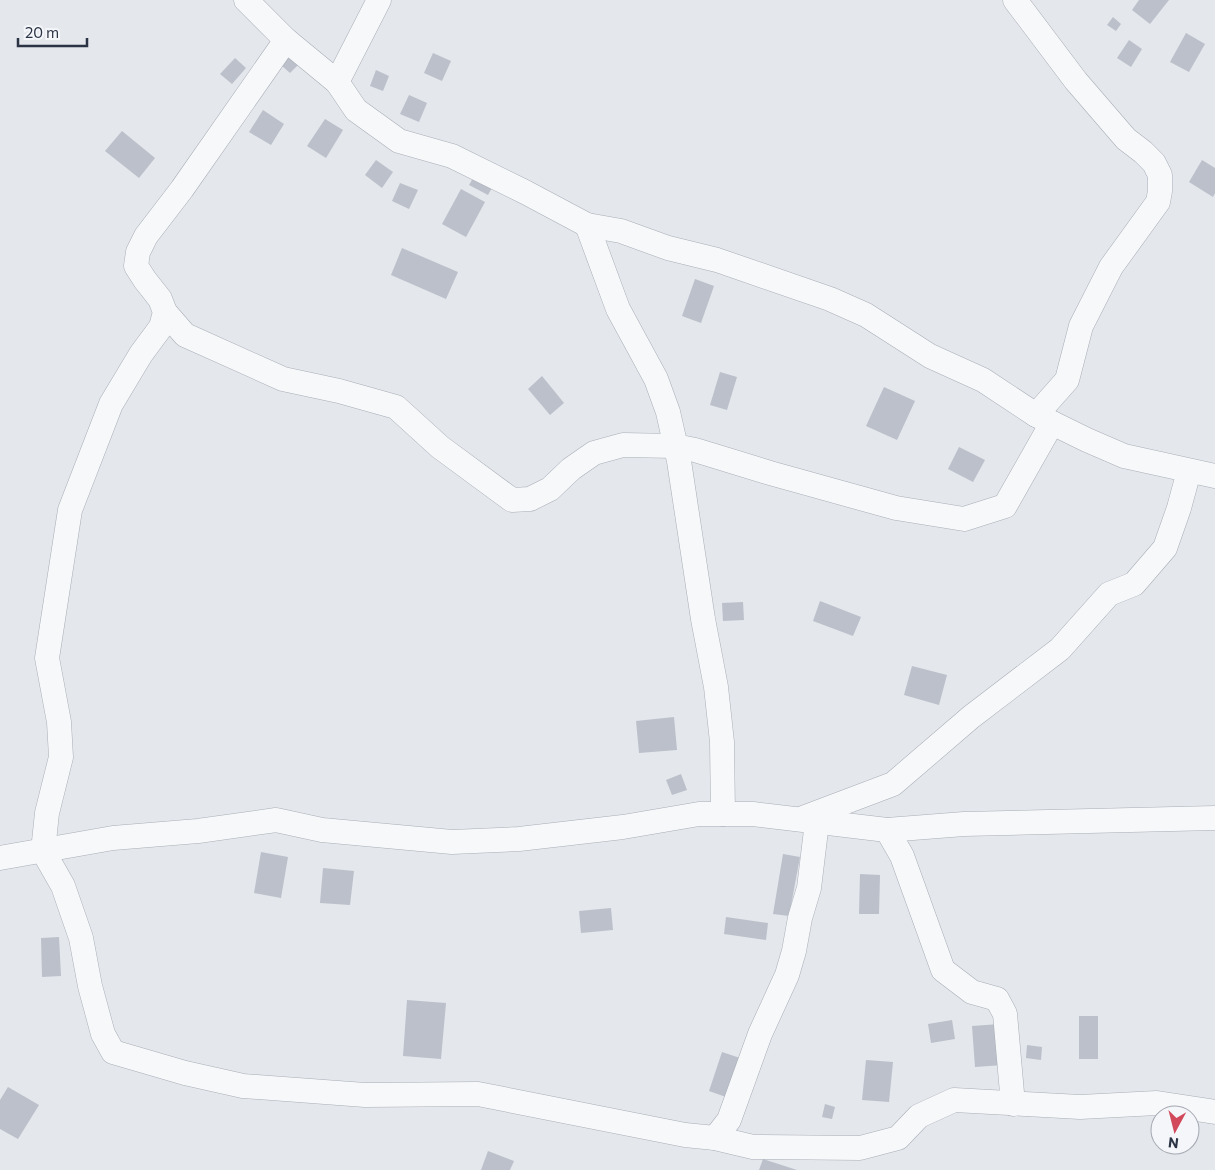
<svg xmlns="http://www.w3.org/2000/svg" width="1215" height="1170" viewBox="0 0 1215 1170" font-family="Commissioner,sans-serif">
  <rect width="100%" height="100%" fill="#e4e7ec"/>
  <!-- building -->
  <g fill="#bbc0ca">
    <path d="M1139,0H1169L1150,24L1132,10Z"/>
    <path d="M1113,17L1121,24L1116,31L1107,25Z"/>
    <path d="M1186,33L1205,44L1189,72L1170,62Z"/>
    <path d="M1129,40L1142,49L1131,67L1117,58Z"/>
    <path d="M433,53L451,61L442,81L424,73Z"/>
    <path d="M289,56L298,65L290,73L281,65Z"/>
    <path d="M235,58L246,68L232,84L220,74Z"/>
    <path d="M376,70L389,76L383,91L370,86Z"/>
    <path d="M409,95L427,103L419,122L400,114Z"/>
    <path d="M263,110L284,124L271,145L249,132Z"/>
    <path d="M325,119L343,130L326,158L307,146Z"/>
    <path d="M122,131L155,158L139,178L105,151Z"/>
    <path d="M376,160L393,172L382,188L365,175Z"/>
    <path d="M1202,160L1215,168V193L1213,197L1189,182Z"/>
    <path d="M476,173L494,184L488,195L469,185Z"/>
    <path d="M400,183L418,190L409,209L392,201Z"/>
    <path d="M461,189L485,202L466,237L442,224Z"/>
    <path d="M402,248L458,272L446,299L391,275Z"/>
    <path d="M695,279L714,286L701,323L682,316Z"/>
    <path d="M720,372L737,377L727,410L710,405Z"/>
    <path d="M542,376L564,403L550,415L528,389Z"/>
    <path d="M884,387L915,401L897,440L866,426Z"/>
    <path d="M959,447L985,460L973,482L948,469Z"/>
    <path d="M820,601L861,617L853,636L813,621Z"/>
    <path d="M743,602L744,620L723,621L722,603Z"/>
    <path d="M912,666L947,675L939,705L904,695Z"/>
    <path d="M674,717L677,750L639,753L636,721Z"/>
    <path d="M681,774L687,790L672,795L666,780Z"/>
    <path d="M261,852L288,857L281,898L254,893Z"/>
    <path d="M783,854L800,857L789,916L773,914Z"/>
    <path d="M323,868L354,871L350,905L320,903Z"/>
    <path d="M860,874L880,875L879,914H859Z"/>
    <path d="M611,908L613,930L581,933L579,911Z"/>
    <path d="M726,917L768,923L766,940L724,934Z"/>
    <path d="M59,937L61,976L42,977L41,938Z"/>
    <path d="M407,1000L446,1003L441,1059L403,1056Z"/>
    <rect x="1079" y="1016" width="19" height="43"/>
    <path d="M952,1020L955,1039L931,1043L928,1024Z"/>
    <path d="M1000,1024L1003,1065L975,1067L972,1026Z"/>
    <path d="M1027,1045L1042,1047L1041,1060L1026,1058Z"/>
    <path d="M722,1052L740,1058L726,1097L709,1091Z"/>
    <path d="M866,1060L893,1062L889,1102L862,1100Z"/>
    <path d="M8,1087L39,1105L18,1139L0,1129V1100Z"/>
    <path d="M825,1104L835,1107L832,1119L822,1117Z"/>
    <path d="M488,1151L514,1161L510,1170H481Z"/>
    <path d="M763,1159L797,1170H759Z"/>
  </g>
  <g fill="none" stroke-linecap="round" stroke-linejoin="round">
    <defs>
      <g id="street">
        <path d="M246,0L286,40L337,82L356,110L399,141L452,156L525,192L587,225L621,231L668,248L717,260L830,299L866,315L930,356L983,380L1036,415L1087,440L1124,456L1215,476"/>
        <path d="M1015,0L1076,81L1126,139L1143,152L1154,163L1160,175V191L1158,202L1111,267L1081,326L1067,380L1036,415"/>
        <path d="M286,40L182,189L146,236L138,252L136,266L145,280L160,299L165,312L161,327L141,354L111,404L70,510L47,658L59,722L61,757L47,813L43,851L63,886L81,938L90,986L103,1034L113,1052L185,1073L243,1086L365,1095L478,1094L685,1135L715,1138L753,1147L860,1148L898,1138L919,1116L954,1100L1080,1107L1157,1103L1215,1112"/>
        <path d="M337,82L379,0"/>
        <path d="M587,225L618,309L656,379L668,412L679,461L703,619L716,687L722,742L723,814"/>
        <path d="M165,312L185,335L283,379L339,391L396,407L440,447L512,500L530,499L550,489L571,469L594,453L623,445L675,446L695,450L770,473L896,508L964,519L1005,506L1052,423"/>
        <path d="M803,818L893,784L971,717L1060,649L1109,594L1134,584L1165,548L1179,508L1189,471"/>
        <path d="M887,830L902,856L943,970L972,992L997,999L1005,1014L1013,1104"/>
        <path d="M0,858L113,838L198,831L276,820L322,830L452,842L519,839L623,827L699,814H753L887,830L964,824L1215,818"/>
        <path d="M715,1138L729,1120L760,1034L787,975L794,951L800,918L809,888L817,822"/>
      </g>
    </defs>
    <!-- street casing -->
    <use href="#street" stroke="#a9aeb7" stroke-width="25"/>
    <!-- street -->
    <use href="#street" stroke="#f7f8fa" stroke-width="24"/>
  </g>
  <!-- north arrow -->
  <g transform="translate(1175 1130) rotate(187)"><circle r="24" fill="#f4f6f9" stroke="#a4a8b1"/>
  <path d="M0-4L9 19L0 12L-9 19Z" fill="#d1495b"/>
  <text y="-8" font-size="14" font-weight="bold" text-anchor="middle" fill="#2b3445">N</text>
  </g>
  <!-- scale -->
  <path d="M18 38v8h69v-8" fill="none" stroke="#2b3445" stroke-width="2.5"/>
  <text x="25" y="38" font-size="15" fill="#2b3445" stroke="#f4f6f9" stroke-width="4" paint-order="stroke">20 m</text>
</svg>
